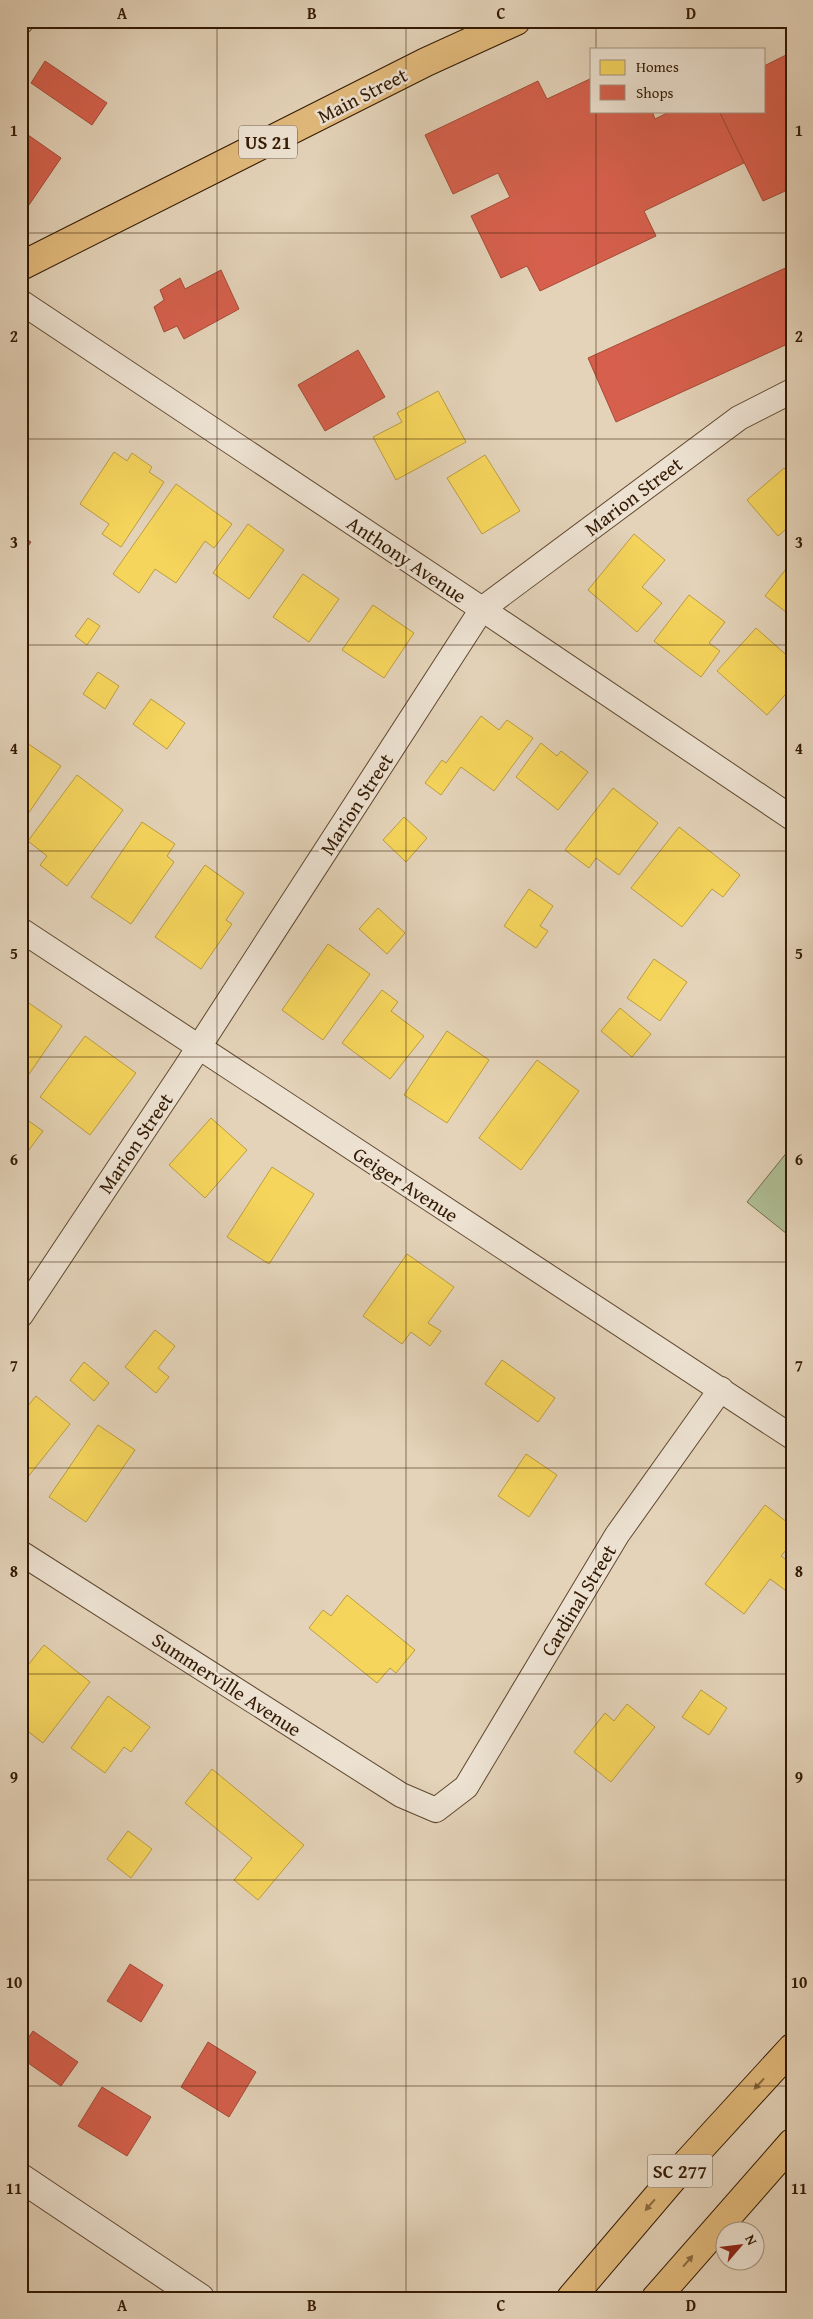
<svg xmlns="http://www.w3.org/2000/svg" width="813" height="2319" viewBox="0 0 813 2319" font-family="'Gentium Book Plus',serif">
  <rect width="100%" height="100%" fill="#e4d3b9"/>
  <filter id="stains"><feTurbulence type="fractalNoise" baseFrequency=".004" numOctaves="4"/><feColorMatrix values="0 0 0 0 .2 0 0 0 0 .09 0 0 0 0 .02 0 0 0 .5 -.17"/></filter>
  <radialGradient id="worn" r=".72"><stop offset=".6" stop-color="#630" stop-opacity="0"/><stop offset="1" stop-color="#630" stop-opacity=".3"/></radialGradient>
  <!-- green -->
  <path fill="#afbe94" stroke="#716c4c" d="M792,1146V1238L747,1202Z"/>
  <!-- homes -->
  <g fill="#f6d55c" stroke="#bc9d41">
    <path d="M438,391L466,442L396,480L373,437L402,422L397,413Z"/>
    <path d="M114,452L127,461L132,453L152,467L149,472L164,482L121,547L102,534L109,524L80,504Z"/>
    <path d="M485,455L520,511L482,534L447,478Z"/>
    <path d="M784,468L792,477V524L778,536L747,500Z"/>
    <path d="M176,484L232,524L214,548L205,541L176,583L155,569L139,593L113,574Z"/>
    <path d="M248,524L284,550L249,599L213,573Z"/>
    <path d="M634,534L665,560L642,587L662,603L637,632L588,590Z"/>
    <path d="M786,569L792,574L790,615L765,596Z"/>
    <path d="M303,574L339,599L309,642L273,617Z"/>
    <path d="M689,595L725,622L709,643L720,651L701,677L654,641Z"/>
    <path d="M373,605L414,633L384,678L342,650Z"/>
    <path d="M88,618L100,626L87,645L75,636Z"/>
    <path d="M756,628L792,660V687L767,715L717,671Z"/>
    <path d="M98,672L119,686L105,709L83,694Z"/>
    <path d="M151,699L185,723L167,749L133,724Z"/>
    <path d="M481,716L499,730L507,720L533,738L494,791L461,767L441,795L425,783L442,760L446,763Z"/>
    <path d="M21,739L61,766L21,824Z"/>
    <path d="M541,743L557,756L561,751L588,772L558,810L516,777Z"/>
    <path d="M77,775L123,810L67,886L40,865L47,856L28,841Z"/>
    <path d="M613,788L658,823L619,875L596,858L589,868L565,850Z"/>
    <path d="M404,817L427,838L406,862L383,840Z"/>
    <path d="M142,822L175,844L167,856L174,862L131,924L91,897Z"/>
    <path d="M679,827L740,875L723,897L712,889L682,927L631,888Z"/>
    <path d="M205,865L244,893L226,920L232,924L201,969L155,937Z"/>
    <path d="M529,889L553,906L540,926L548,931L536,948L504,926Z"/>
    <path d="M378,908L405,933L387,954L359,929Z"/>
    <path d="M328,944L370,974L323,1040L282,1010Z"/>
    <path d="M654,959L687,982L660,1021L627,998Z"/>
    <path d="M382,990L398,1002L391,1011L424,1036L390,1079L342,1043Z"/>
    <path d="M23,999L62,1026L23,1083L21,1001Z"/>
    <path d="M620,1008L651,1034L632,1057L601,1031Z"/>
    <path d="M447,1031L489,1060L447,1123L404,1095Z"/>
    <path d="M85,1036L136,1073L90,1135L40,1097Z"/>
    <path d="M537,1060L579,1091L521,1170L479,1138Z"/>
    <path d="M23,1117L43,1131L26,1154L21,1150Z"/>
    <path d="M211,1118L247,1150L205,1198L169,1165Z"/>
    <path d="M272,1167L314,1194L269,1264L227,1237Z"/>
    <path d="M407,1254L454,1287L428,1323L441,1331L430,1346L411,1332L402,1344L363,1316Z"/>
    <path d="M155,1330L175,1346L158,1368L169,1377L156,1393L125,1367Z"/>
    <path d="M502,1360L555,1398L538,1422L485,1384Z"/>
    <path d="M84,1362L109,1383L94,1401L70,1380Z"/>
    <path d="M36,1396L70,1424L23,1483L21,1414Z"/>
    <path d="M98,1425L135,1450L86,1522L49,1497Z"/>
    <path d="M526,1454L557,1475L529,1517L498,1496Z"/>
    <path d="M765,1505L792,1526V1543L781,1556L789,1562L792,1558V1595L770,1579L744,1614L705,1584Z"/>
    <path d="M347,1595L415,1650L396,1673L390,1668L377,1683L309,1628L323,1610L331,1616Z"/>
    <path d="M44,1645L90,1682L43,1743L21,1726V1674Z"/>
    <path d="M701,1690L727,1708L709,1735L682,1717Z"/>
    <path d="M108,1696L150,1727L131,1752L124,1747L105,1773L71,1748Z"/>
    <path d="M627,1704L655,1727L611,1782L574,1752L605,1713L614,1721Z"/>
    <path d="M212,1769L304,1845L258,1900L234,1880L252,1858L185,1803Z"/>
    <path d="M128,1831L152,1849L131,1878L107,1859Z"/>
  </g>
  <!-- shops -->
  <g fill="#d6604d" stroke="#a54b37">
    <path d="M792,52V188L763,201L719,111H764V66Z"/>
    <path d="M45,61L107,103L92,125L31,83Z"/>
    <path d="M592,78V111H652L655,119L671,111H719L744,163L644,211L656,236L540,291L527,266L501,278L471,216L510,197L498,173L453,194L425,135L538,81L547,99Z"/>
    <path d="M21,130L61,158L29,205L21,200Z"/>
    <path d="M792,265V342L616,422L588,358Z"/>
    <path d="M221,270L239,309L184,339L177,326L164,332L154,307L164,300L160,290L180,278L185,289Z"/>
    <path d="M358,350L385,397L325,431L298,385Z"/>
    <path d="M21,535L31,542L21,556Z"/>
    <path d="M130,1964L163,1985L141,2022L107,2001Z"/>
    <path d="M33,2031L78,2062L61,2086L21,2058V2048Z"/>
    <path d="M208,2042L256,2072L229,2117L181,2087Z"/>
    <path d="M102,2087L151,2117L127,2156L78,2126Z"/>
  </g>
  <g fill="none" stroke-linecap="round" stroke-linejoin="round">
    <defs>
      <g id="minor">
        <path d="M21,22L22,21"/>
        <path d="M21,302L482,609L792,818"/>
        <path d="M21,930L792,1437"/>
        <path d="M21,1315L184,1070L482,609L739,418L792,391"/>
        <path d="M21,1553L401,1795L436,1810L466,1787L617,1535L721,1389"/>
      </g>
      <path id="tertiary" d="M21,2178L200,2298"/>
      <path id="primary" d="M21,266L426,62L516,21"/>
      <g id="trunk">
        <path d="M571,2298L674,2177L792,2048"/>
        <path d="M656,2298L792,2143"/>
      </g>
    </defs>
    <!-- minor casing -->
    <use href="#minor" stroke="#5f4830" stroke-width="26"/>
    <!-- tertiary casing -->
    <use href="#tertiary" stroke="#5f4830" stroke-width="30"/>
    <!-- primary casing -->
    <use href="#primary" stroke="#331a03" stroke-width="30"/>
    <!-- trunk casing -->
    <use href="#trunk" stroke="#331a03" stroke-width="30"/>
    <!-- minor -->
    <use href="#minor" stroke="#ede2d2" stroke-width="24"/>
    <!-- tertiary -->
    <use href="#tertiary" stroke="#ede2d2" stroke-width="28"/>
    <!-- primary -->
    <use href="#primary" stroke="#e2ba7c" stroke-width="28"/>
    <!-- trunk -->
    <use href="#trunk" stroke="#e2ba7c" stroke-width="28"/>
  </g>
  <!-- one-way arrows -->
  <defs><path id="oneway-solid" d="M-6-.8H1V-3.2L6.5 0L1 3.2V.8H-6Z" transform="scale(1.25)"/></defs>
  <g fill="#8a6a40">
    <use href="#oneway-solid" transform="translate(759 2084) rotate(132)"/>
    <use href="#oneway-solid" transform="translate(650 2205) rotate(131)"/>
    <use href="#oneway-solid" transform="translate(688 2261) rotate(-49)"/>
  </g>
  <!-- grid -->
  <path fill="none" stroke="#331a03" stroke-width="1" stroke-opacity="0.55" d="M217,21V2298M406,21V2298M596,21V49M596,111V2298M21,233H792M21,439H792M21,645H792M21,851H792M21,1057H792M21,1262H792M21,1468H792M21,1674H792M21,1880H792M21,2086H792"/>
  <g text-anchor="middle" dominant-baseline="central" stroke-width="5" stroke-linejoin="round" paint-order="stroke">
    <!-- shield labels -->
    <g fill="#ede2d2" stroke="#6b5641" stroke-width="1">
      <rect x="239" y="125.5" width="58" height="33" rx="4"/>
      <rect x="647.5" y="2154.5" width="65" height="33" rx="4"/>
    </g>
    <g font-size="19" font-weight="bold" fill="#331a03">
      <text x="268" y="142">US 21</text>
      <text x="680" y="2171">SC 277</text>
    </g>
    <!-- street labels -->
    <g font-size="20" fill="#331a03" stroke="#ede2d2">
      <text transform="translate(362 95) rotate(-27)">Main Street</text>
      <text transform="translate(633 496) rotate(-37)">Marion Street</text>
      <text transform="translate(407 559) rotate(34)">Anthony Avenue</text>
      <text transform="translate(356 804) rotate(-57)">Marion Street</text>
      <text transform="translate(135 1143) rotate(-56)">Marion Street</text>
      <text transform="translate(406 1184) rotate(33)">Geiger Avenue</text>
      <text transform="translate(578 1600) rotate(-59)">Cardinal Street</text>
      <text transform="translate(227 1684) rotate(33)">Summerville Avenue</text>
    </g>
  </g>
  <!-- margin -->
  <rect width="813" height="2319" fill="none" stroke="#e4d3b9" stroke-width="55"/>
  <!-- legend -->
  <rect x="590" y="48" width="175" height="65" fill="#ede2d2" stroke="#a3927f"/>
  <rect x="600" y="60" width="25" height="15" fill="#f6d55c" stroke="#a3927f"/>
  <text x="636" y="72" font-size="15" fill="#331a03">Homes</text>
  <rect x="600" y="85" width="25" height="15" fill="#d6604d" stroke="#a3927f"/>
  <text x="636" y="98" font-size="15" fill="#331a03">Shops</text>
  <!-- north arrow -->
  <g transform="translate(740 2246) rotate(62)"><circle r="24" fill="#ede2d2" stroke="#a3927f"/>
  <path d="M0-4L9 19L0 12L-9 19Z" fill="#8f2418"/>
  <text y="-8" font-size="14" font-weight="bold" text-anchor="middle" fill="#331a03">N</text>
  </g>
  <rect x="28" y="28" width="758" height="2264" fill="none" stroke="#331a03" stroke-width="2"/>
  <g font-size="16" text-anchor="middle" font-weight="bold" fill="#331a03">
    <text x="122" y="19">A</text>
    <text x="312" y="19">B</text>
    <text x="501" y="19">C</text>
    <text x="691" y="19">D</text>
    <text x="14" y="136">1</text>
    <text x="799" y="136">1</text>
    <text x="14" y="342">2</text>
    <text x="799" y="342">2</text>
    <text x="14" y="548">3</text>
    <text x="799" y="548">3</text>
    <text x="14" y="754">4</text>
    <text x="799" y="754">4</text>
    <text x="14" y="959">5</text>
    <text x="799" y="959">5</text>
    <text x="14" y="1165">6</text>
    <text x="799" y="1165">6</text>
    <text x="14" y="1371">7</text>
    <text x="799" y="1371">7</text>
    <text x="14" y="1577">8</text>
    <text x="799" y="1577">8</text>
    <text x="14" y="1783">9</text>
    <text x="799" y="1783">9</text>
    <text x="14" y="1988">10</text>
    <text x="799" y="1988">10</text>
    <text x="14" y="2194">11</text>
    <text x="799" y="2194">11</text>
    <text x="122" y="2311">A</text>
    <text x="312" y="2311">B</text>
    <text x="501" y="2311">C</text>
    <text x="691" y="2311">D</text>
  </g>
  <rect width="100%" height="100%" filter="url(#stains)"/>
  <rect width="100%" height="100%" fill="url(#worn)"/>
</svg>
